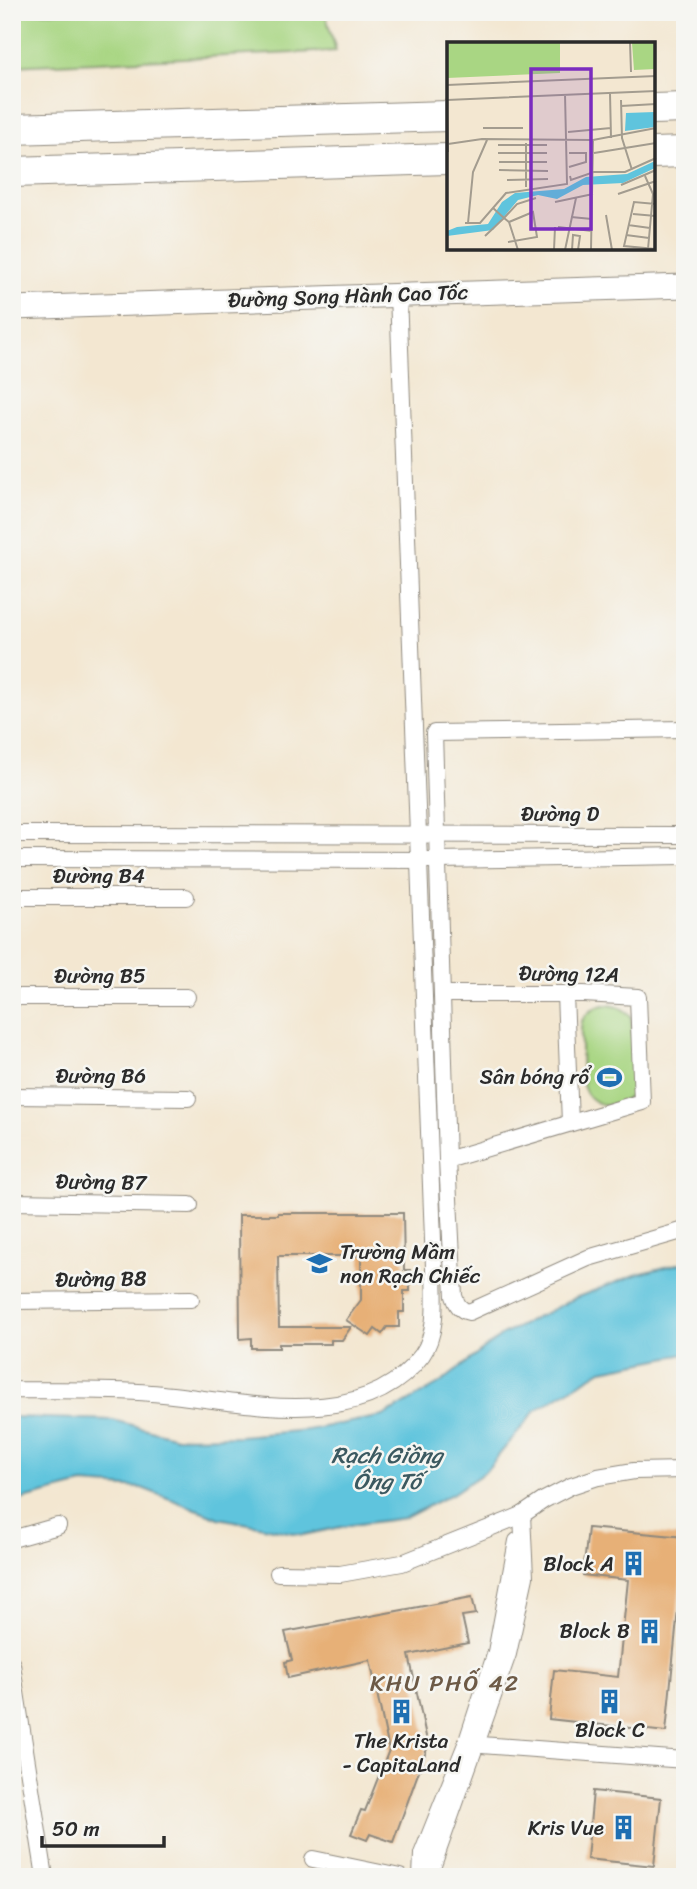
<svg xmlns="http://www.w3.org/2000/svg" width="697" height="1889" viewBox="0 0 697 1889" font-family="Sriracha,sans-serif">
  <rect width="100%" height="100%" fill="#f6f6f2"/>
  <filter id="ink" filterUnits="userSpaceOnUse"><feTurbulence type="fractalNoise" baseFrequency=".0143" numOctaves="2"/><feDisplacementMap in="SourceGraphic" scale="14" xChannelSelector="R" yChannelSelector="G"/><feConvolveMatrix kernelMatrix="1 2 1 2 8 2 1 2 1" color-interpolation-filters="sRGB"/></filter>
  <filter id="wash" filterUnits="userSpaceOnUse"><feTurbulence type="fractalNoise" baseFrequency=".00686" numOctaves="4" result="noise"/><feDisplacementMap in="SourceGraphic" scale="28" xChannelSelector="R" yChannelSelector="G"/><feGaussianBlur stdDeviation="1.57" result="paint"/><feColorMatrix in="noise" values="0 0 0 0 0 0 0 0 0 0 0 0 0 0 0 0 0 1.4 0 .05"/><feComposite in="paint" operator="in"/></filter>
  <g filter="url(#wash)">
    <rect width="100%" height="100%" fill="#f3e7d1"/>
    <!-- green -->
    <g fill="#a9d683" stroke="#6a8057" stroke-width="2">
      <path d="M12,12H325L336,51L12,66Z"/>
      <path d="M603,1005C616,1005 622,1007 631,1016L637,1089C625,1107 593,1113 584,1088C581,1082 580,1027 582,1021C586,1012 594,1008 603,1005Z"/>
    </g>
    <!-- water -->
    <path fill="#5fc4dd" stroke="#457884" stroke-width="2" d="M685,1262V1354L602,1370L536,1410L485,1472L452,1494L405,1518L351,1525L303,1535L219,1518L142,1488L83,1484L12,1502V1417L113,1420L176,1437L240,1436L307,1430L383,1416L439,1384L502,1335L575,1298L638,1274Z"/>
    <g id="blocks">
      <!-- building -->
      <g fill="#e7b077">
        <path d="M278,1213H403L404,1270H410V1291H404V1312H399V1327H387L382,1334L375,1329L370,1336L346,1320L361,1300V1256H278L279,1327H351L342,1340H331V1344H279V1348H251V1338L240,1339L239,1215H278Z"/>
        <path d="M588,1528L685,1537L666,1732L549,1719L554,1670L618,1677L628,1580L583,1575Z"/>
        <path d="M472,1597L476,1614L462,1616L468,1643L409,1655L428,1746L393,1842L370,1834L367,1840L351,1834L361,1810L365,1811L389,1750L370,1660L288,1678L285,1662L292,1660L285,1632Z"/>
        <path d="M593,1791L661,1798L654,1866L587,1859Z"/>
      </g>
    </g>
  </g>
  <g filter="url(#ink)">
    <use href="#blocks" fill-opacity="0" stroke="#8f897e" stroke-width="2"/>
    <g fill="none" stroke-linecap="round" stroke-linejoin="round">
      <defs>
        <g id="street">
          <path d="M685,729L434,733L447,1160L454,1296C457,1305 460,1310 469,1312L588,1258L685,1230"/>
          <path d="M12,834L685,835"/>
          <path d="M12,859L437,860L685,856"/>
          <path d="M12,897H186"/>
          <path d="M443,994H583L638,997L642,1102L447,1160"/>
          <path d="M565,994L570,1123"/>
          <path d="M12,997H187"/>
          <path d="M12,1096L188,1098"/>
          <path d="M12,1202L190,1205"/>
          <path d="M12,1301L191,1299"/>
          <path d="M12,1390C58,1391 105,1389 151,1393C235,1399 362,1437 422,1355C439,1331 434,1295 434,1267L398,294"/>
          <path d="M12,1539L58,1526"/>
          <path d="M278,1573L340,1574L402,1563L522,1515L544,1500L571,1486L598,1477L634,1471L685,1470"/>
          <path d="M12,1664L15,1686"/>
          <path d="M12,1687L15,1686L45,1877"/>
          <path d="M468,1744L685,1760"/>
          <path d="M313,1859L400,1877"/>
          <path d="M421,1877L422,1854L466,1744L496,1652L517,1541"/>
          <path d="M425,1877L433,1865L508,1654L525,1577L522,1515"/>
        </g>
        <path id="secondary" d="M12,308L685,286"/>
        <g id="highway">
          <path d="M653,109L685,108"/>
          <path d="M12,129L448,116"/>
          <path d="M653,153L685,152"/>
          <path d="M12,172L448,159"/>
        </g>
      </defs>
      <!-- street casing -->
      <use href="#street" stroke="#8f897e" stroke-width="18"/>
      <!-- secondary casing -->
      <use href="#secondary" stroke="#8f897e" stroke-width="25"/>
      <!-- highway casing -->
      <use href="#highway" stroke="#8f897e" stroke-width="32"/>
      <!-- street -->
      <use href="#street" stroke="#fff" stroke-width="16"/>
      <!-- secondary -->
      <use href="#secondary" stroke="#fff" stroke-width="23"/>
      <!-- highway -->
      <use href="#highway" stroke="#fff" stroke-width="30"/>
    </g>
  </g>
  <!-- icons -->
  <defs>
    <symbol id="stadium-bare" viewBox="-9 -9 18 18"><path d="M0-5a6.5 5 0 1 0 0 10a6.5 5 0 1 0 0-10ZM-3.5-1.8h7v3.6h-7Z" fill="#1f6fb2" stroke="#f6f6f2" stroke-width="2.5" paint-order="stroke"/></symbol>
    <symbol id="school-bare" viewBox="-9 -9 18 18"><path d="M0-5L7-2L0 1L-7-2ZM-4 1L0 2.5L4 1V4Q0 6-4 4Z" fill="#1f6fb2" stroke="#f6f6f2" stroke-width="2.5" paint-order="stroke"/></symbol>
    <symbol id="building-bare" viewBox="-9 -9 18 18"><path d="M-4-6H4V6H1V3H-1V6H-4ZM-2.5-4.3h1.7v1.8h-1.7ZM.8-4.3h1.7v1.8H.8ZM-2.5-1h1.7V.8h-1.7ZM.8-1h1.7V.8H.8Z" fill="#1f6fb2" stroke="#f6f6f2" stroke-width="2.5" paint-order="stroke"/></symbol>
  </defs>
  <g fill-rule="evenodd">
    <use href="#stadium-bare" x="592" y="1060" width="35" height="35"/>
    <use href="#school-bare" x="302" y="1246" width="35" height="35"/>
    <use href="#building-bare" x="616" y="1546" width="35" height="35"/>
    <use href="#building-bare" x="632" y="1614" width="35" height="35"/>
    <use href="#building-bare" x="592" y="1684" width="35" height="35"/>
    <use href="#building-bare" x="384" y="1694" width="35" height="35"/>
    <use href="#building-bare" x="606" y="1810" width="35" height="35"/>
  </g>
  <g text-anchor="middle" dominant-baseline="central" stroke-width="5" stroke-linejoin="round" paint-order="stroke">
    <!-- street labels -->
    <g font-size="21" fill="#2b2b2b" stroke="#f6f6f2">
      <text transform="translate(348 296) rotate(-2)">Đường Song Hành Cao Tốc</text>
      <text x="560" y="814">Đường D</text>
      <text x="99" y="876">Đường B4</text>
      <text transform="translate(569 974) rotate(1)">Đường 12A</text>
      <text x="100" y="976">Đường B5</text>
      <text x="101" y="1076">Đường B6</text>
      <text transform="translate(101 1182) rotate(1)">Đường B7</text>
      <text transform="translate(101 1279) rotate(-1)">Đường B8</text>
    </g>
    <!-- poi labels -->
    <g font-size="21" fill="#2b2b2b" stroke="#f6f6f2" text-anchor="end">
      <text x="589" y="1077">Sân bóng rổ</text>
      <text x="340" y="1252" text-anchor="start">Trường Mầm<tspan x="340" dy="24">non Rạch Chiếc</tspan></text>
      <text x="614" y="1564">Block A</text>
      <text x="630" y="1631">Block B</text>
      <text x="610" y="1730" text-anchor="middle">Block C</text>
      <text x="401" y="1741" text-anchor="middle">The Krista<tspan x="401" dy="24">- CapitaLand</tspan></text>
      <text x="604" y="1828">Kris Vue</text>
    </g>
    <!-- water labels -->
    <g font-size="23" font-style="italic" fill="#3b5960" stroke="#f6f6f2">
      <text x="387" y="1455">Rạch Giồng<tspan x="387" dy="26">Ông Tố</tspan></text>
    </g>
    <!-- neighbourhood labels -->
    <g font-size="23" letter-spacing="2" fill="#6d5a46" stroke="#f6f6f2">
      <text x="445" y="1683">KHU PHỐ 42</text>
    </g>
  </g>
  <!-- overview -->
  <g transform="translate(447 42)">
    <rect width="208" height="208" fill="#f3e7d1"/>
    <path d="M0,1H113V31L0,36ZM185,1H208V27L187,28Z" fill="#a9d683"/>
    <path d="M208,70V85L178,89L179,71ZM208,119V126L176,141L136,143L110,157L91,153L71,158L46,188L0,194V189L10,185L41,182L55,160L68,151L117,147L139,135L180,132Z" fill="#5fc4dd"/>
    <path fill="none" stroke="#a39c8f" stroke-width="2" d="M183,1L184,30M0,43L209,34M163,51L164,96M0,58L209,49M174,58L175,96L185,128M174,64L209,62M0,71L1,110M36,86H76M121,90L164,86M79,101V145M1,102L35,97L146,98L209,86M51,103H100M51,111H100M122,111H139V120L122,125M147,111L209,101M52,120H100M52,128L101,129M123,134L124,138L147,130H178L209,116M198,134L206,152L201,207M60,138L101,137M174,143L209,128M171,152L209,139M108,160L146,152M209,162L187,160L177,204L209,207M186,172L209,174M159,173L165,208M124,175L145,177M62,180L71,208M18,181H33L59,151L120,142L118,52M21,181L26,130L40,98M181,183L203,186M111,185L145,189M179,193L202,196M38,194L57,176L46,166M61,200L90,195L86,170L62,180L57,176L70,162L89,156M107,208L108,185M118,208L129,156M125,208L126,193L133,194L131,208M144,208L146,98"/>
    <path fill="#7b2cbf" fill-opacity="0.15" stroke="#7b2cbf" stroke-width="3.5" d="M84,27H144V187H84Z"/>
    <rect width="208" height="208" fill="none" stroke="#2b2b2b" stroke-width="3.5"/>
  </g>
  <!-- margin -->
  <rect width="697" height="1889" fill="none" stroke="#f6f6f2" stroke-width="42"/>
  <!-- scale -->
  <path d="M42 1836v10h122v-10" fill="none" stroke="#2b2b2b" stroke-width="3.5"/>
  <text x="52" y="1836" font-size="21" fill="#2b2b2b" stroke="#f6f6f2" stroke-width="5" paint-order="stroke">50 m</text>
</svg>
